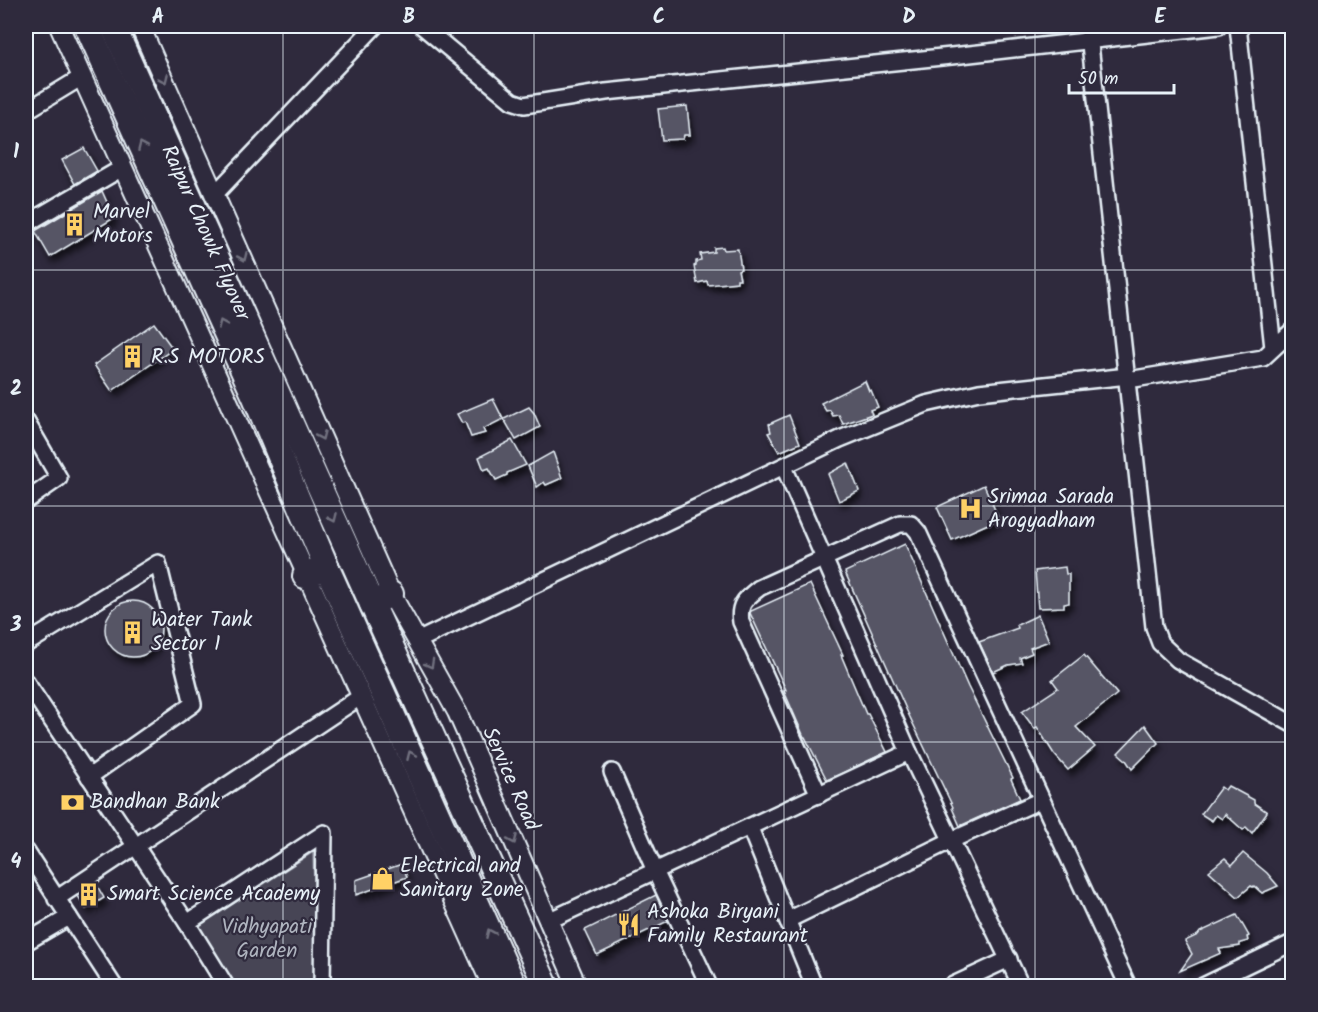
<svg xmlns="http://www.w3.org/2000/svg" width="1318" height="1012" viewBox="0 0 1318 1012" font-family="Kalam,sans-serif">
  <defs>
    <filter id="shadow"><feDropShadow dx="3.5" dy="6" stdDeviation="3" flood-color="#0009"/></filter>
  </defs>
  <rect width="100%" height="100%" fill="#2f2a3d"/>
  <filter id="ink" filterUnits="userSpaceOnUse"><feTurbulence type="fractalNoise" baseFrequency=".0167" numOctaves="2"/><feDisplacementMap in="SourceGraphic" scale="12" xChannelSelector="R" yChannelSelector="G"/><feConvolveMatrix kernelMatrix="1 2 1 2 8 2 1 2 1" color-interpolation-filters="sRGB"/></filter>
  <g filter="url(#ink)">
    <!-- green -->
    <path fill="#464455" stroke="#979aa6" stroke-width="1.5" d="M313,852L317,986H233L199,926Z"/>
    <!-- building -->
    <g fill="#575565" stroke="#e8f1f8" stroke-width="1.5" filter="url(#shadow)">
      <path d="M687,106L690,135H684L683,139L662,140L658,109Z"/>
      <path d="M84,148L97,171L75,184L62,160Z"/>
      <path d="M102,191L114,218L50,257L35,231Z"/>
      <path d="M723,247L724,250L738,249L741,269L738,270L740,279H737V282L708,285L707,281L697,283L694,266L696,265V261L701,260L700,254L714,252V248Z"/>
      <path d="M154,323L173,349L112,391L94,365Z"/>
      <path d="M865,381L869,391L871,390L878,407L870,410L872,414L843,424L839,415L833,416L830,410L826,411L821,403Z"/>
      <path d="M493,399L503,419L483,429L485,433L471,437L465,422L462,423L457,414Z"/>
      <path d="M529,407L534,413L540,427L516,440L504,419Z"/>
      <path d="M789,415L800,443L779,452L768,433L771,432L769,424Z"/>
      <path d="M512,440L526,465L507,473V475L496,480L489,468L484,470L479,457Z"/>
      <path d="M553,452L562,478L546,485L544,482L537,487L528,466Z"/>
      <path d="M848,463L859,491L839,501L828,474Z"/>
      <path d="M984,485L999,519L952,540L937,507Z"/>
      <path d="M905,544L968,687L1013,778L1011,779L1020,799L960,826L952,808L953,807L906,709L845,572Z"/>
      <path d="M1065,567L1066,574H1069V603L1064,604V607L1038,608L1035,571Z"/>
      <path d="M810,584L843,655H841L866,714H868L887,752L827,780L805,737H804L784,691L786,690L750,613L751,611Z"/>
      <circle cx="133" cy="629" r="28"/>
      <path d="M1038,615L1049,641L1030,648L1032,653L1020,658L1022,663L1008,665L993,672L979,642L1018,628L1017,625Z"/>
      <path d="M1084,655L1117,694L1076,727L1095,747L1068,770L1054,754L1037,727L1035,729L1022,712L1058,688L1052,680Z"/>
      <path d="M1145,725L1158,743L1132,769L1126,760L1118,753Z"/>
      <path d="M1228,786L1254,800V803L1267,812L1252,833L1246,827L1243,830L1225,814L1222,819L1216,815L1212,821L1201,814L1221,787L1225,790Z"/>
      <path d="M1243,853L1267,873L1278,886L1262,893L1254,886L1253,887L1251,886L1238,897L1209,871L1225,858L1232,865Z"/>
      <path d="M402,864L407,877L356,895V880Z"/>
      <path d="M96,884L104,898L86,909L78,896Z"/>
      <path d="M656,895L668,921L597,955L585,930Z"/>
      <path d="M1237,915L1249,936L1247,937L1248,941L1240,943V946L1219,949L1221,953L1180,971L1192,954L1185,941L1198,935L1200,932Z"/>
    </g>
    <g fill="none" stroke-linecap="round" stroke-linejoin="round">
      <defs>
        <g id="minor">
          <path d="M422,26L512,101L524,105L606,92L961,55L1219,26"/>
          <path d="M1088,26L1154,627L1160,643L1178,660L1292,724"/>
          <path d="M1238,26L1273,348"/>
          <path d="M26,111L82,77"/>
          <path d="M215,194L375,26"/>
          <path d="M26,224L122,168"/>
          <path d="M1128,380L1263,358L1292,331"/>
          <path d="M26,421L59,478L26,501"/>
          <path d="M784,467L909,752L1021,986"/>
          <path d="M417,641L840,439L926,404L979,392L1128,376"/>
          <path d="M26,644L158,563L193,704L89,777"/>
          <path d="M26,682L187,923L226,986"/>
          <path d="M612,772L655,871L709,986"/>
          <path d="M819,795L741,622C738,603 746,599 759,588L900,524H911L918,532L1128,986"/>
          <path d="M750,828L814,986"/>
          <path d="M26,851L114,986"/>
          <path d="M56,899L360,697"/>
          <path d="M788,920L952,840L1041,800"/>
          <path d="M548,921L909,752"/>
          <path d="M187,923L324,833L322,986"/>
          <path d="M26,942L69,917"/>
          <path d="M951,986L1009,959"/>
          <path d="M1203,986L1292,943"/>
        </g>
        <g id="tertiary">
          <path d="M59,26L492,986"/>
          <path d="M140,26L391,594L457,712L577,986"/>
        </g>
        <g id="trunk">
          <path d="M87,26L255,397L326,566L514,986"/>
          <path d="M113,26L372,604L546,986"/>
          <path d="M305,576L326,566"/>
          <path d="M372,604L391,594"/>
        </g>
      </defs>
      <!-- minor casing -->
      <use href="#minor" stroke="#e8f1f8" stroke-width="20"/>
      <!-- tertiary casing -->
      <use href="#tertiary" stroke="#e8f1f8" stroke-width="22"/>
      <!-- trunk casing -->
      <use href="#trunk" stroke="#e8f1f8" stroke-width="28"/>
      <!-- minor -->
      <use href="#minor" stroke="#2f2a3d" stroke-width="15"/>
      <!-- tertiary -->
      <use href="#tertiary" stroke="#2f2a3d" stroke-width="18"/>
      <!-- trunk -->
      <use href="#trunk" stroke="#2f2a3d" stroke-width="24"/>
    </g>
    <!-- one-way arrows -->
    <defs><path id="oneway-chevron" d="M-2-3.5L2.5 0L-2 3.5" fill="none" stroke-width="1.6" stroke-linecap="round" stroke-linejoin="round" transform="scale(1.5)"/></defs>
    <g stroke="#70707e">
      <use href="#oneway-chevron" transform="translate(164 79) rotate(66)"/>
      <use href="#oneway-chevron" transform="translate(142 146) rotate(-114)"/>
      <use href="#oneway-chevron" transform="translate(243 257) rotate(66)"/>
      <use href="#oneway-chevron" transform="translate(222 324) rotate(-114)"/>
      <use href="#oneway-chevron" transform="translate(321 436) rotate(66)"/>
      <use href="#oneway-chevron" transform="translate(333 518) rotate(66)"/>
      <use href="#oneway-chevron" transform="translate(430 664) rotate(61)"/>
      <use href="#oneway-chevron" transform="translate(411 755) rotate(-114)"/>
      <use href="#oneway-chevron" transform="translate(513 840) rotate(66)"/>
      <use href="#oneway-chevron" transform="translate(490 933) rotate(-114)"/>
    </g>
  </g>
  <!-- grid -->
  <path fill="none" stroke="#e8f1f8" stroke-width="1.5" stroke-opacity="0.55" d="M283,26V986M534,26V986M784,26V986M1035,26V986M26,270H1292M26,506H1292M26,742H1292"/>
  <!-- icons -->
  <defs>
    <symbol id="building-bare" viewBox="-9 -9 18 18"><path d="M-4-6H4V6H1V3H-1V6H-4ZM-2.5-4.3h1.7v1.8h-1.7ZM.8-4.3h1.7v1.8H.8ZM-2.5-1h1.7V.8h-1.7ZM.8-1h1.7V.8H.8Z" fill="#ffd166" stroke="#2f2a3d" stroke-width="2.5" paint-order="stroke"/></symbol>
    <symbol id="hospital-bare" viewBox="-9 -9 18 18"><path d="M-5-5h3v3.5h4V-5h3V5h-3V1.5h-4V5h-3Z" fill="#ffd166" stroke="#2f2a3d" stroke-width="2.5" paint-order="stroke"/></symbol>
    <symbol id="bank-bare" viewBox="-9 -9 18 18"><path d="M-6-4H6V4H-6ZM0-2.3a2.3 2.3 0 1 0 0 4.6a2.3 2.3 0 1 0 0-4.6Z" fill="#ffd166" stroke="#2f2a3d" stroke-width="2.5" paint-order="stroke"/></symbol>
    <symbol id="shop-bare" viewBox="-9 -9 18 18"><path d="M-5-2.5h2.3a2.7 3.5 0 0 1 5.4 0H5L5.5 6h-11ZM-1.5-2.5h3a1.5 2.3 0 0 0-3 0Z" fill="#ffd166" stroke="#2f2a3d" stroke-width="2.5" paint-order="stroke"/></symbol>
    <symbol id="restaurant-bare" viewBox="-9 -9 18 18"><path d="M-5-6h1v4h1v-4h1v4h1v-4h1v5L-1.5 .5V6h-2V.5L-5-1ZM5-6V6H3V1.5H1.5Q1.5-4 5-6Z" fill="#ffd166" stroke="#2f2a3d" stroke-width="2.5" paint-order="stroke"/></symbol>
  </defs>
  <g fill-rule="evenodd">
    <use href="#building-bare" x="58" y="208" width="33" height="33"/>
    <use href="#building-bare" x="116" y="340" width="33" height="33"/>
    <use href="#hospital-bare" x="954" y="492" width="33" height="33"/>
    <use href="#building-bare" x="116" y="616" width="33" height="33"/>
    <use href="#bank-bare" x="56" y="786" width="33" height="33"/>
    <use href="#shop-bare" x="366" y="862" width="33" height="33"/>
    <use href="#building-bare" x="72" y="878" width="33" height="33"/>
    <use href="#restaurant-bare" x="612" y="908" width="33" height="33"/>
  </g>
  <g text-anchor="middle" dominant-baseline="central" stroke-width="4.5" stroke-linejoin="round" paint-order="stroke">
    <!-- poi labels -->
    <g font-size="21" fill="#e8f1f8" stroke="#2f2a3d" text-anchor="start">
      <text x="93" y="212">Marvel<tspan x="93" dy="24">Motors</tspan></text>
      <text x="151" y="357">R.S MOTORS</text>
      <text x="988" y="497">Srimaa Sarada<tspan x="988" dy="24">Arogyadham</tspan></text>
      <text x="151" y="620">Water Tank<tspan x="151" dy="24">Sector 1</tspan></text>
      <text x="90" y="802">Bandhan Bank</text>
      <text x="400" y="866">Electrical and<tspan x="400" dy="24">Sanitary Zone</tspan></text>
      <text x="107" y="894">Smart Science Academy</text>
      <text x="647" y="912">Ashoka Biryani<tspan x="647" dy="24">Family Restaurant</tspan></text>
    </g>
    <!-- street labels -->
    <g font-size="21" fill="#e8f1f8" stroke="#2f2a3d">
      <text transform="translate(205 233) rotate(66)">Raipur Chowk Flyover</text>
      <text transform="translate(510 779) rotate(66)">Service Road</text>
    </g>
    <!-- park labels -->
    <g font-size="21" fill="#afb4bf" stroke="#2f2a3d">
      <text x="267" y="927">Vidhyapati<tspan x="267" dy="24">Garden</tspan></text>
    </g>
  </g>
  <!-- margin -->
  <rect width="1318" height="1012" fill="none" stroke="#2f2a3d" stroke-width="66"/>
  <!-- scale -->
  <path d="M1069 84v9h105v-9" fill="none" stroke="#e8f1f8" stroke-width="3"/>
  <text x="1078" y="84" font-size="18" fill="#e8f1f8" stroke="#2f2a3d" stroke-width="4.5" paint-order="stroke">50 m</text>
  <rect x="33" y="33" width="1252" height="946" fill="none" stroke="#e8f1f8" stroke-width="2"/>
  <g font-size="20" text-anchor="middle" font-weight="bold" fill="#e8f1f8">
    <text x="158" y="23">A</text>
    <text x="409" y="23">B</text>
    <text x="659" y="23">C</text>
    <text x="909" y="23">D</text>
    <text x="1160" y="23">E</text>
    <text x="16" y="158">1</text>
    <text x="16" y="395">2</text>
    <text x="16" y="631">3</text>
    <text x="16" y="868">4</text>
  </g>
</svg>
